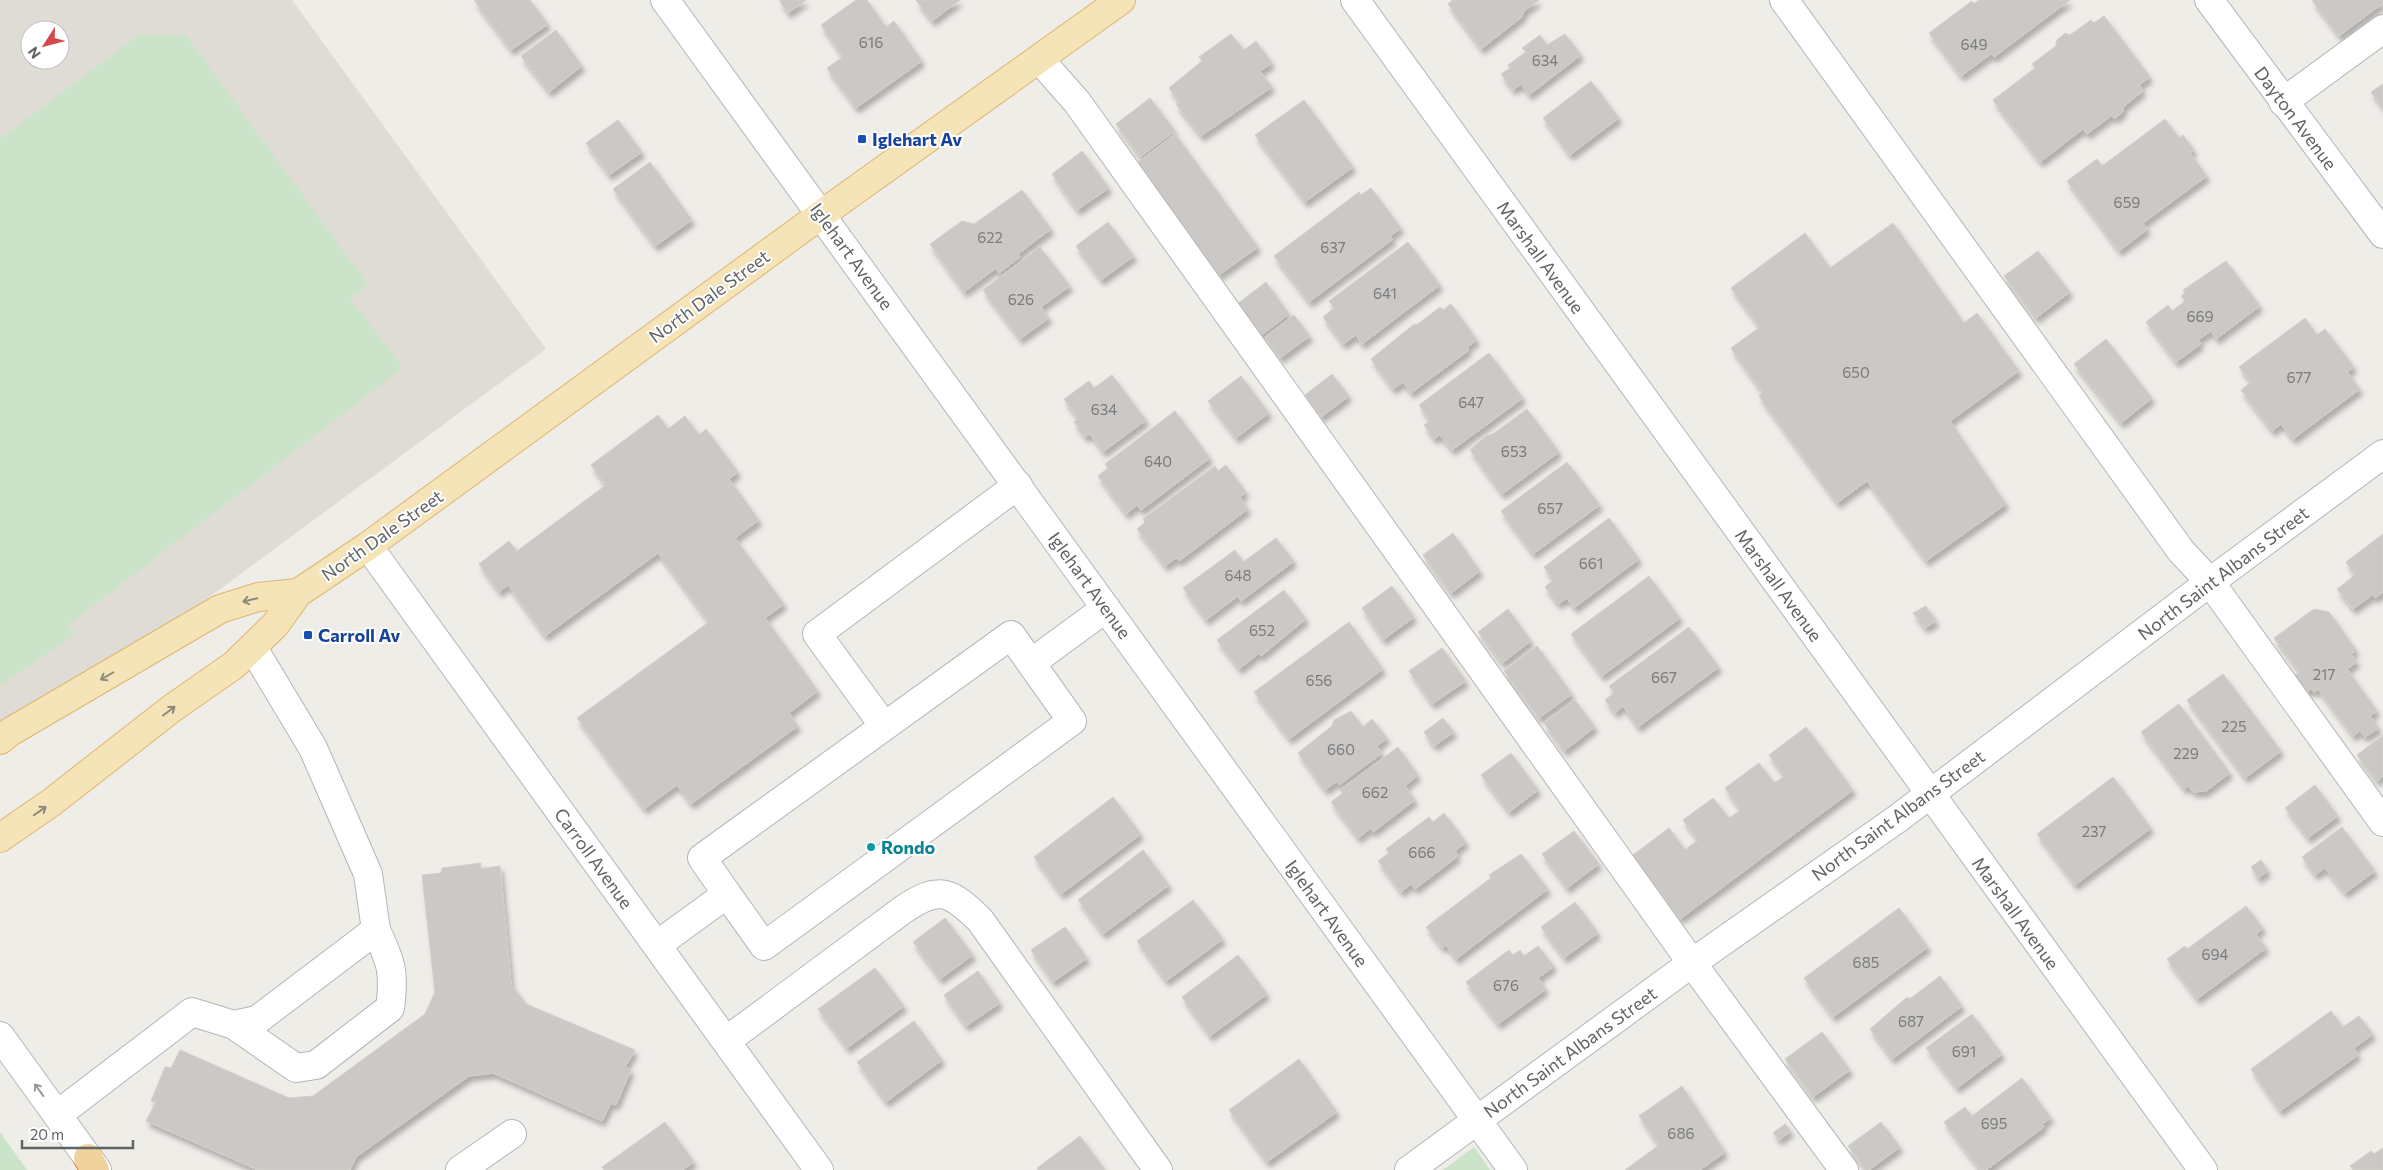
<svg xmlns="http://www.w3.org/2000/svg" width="2383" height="1170" viewBox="0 0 2383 1170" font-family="Commissioner,sans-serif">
  <defs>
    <filter id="shadow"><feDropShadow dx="3" dy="5.5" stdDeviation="2.5" flood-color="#0004"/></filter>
  </defs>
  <rect width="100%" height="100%" fill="#efede8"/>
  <!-- education -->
  <path fill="#dfdcd6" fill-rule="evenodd" d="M0,0H292L546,349L0,751ZM30,30H60V60H30Z"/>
  <!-- green -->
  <g fill="#cbe3c8">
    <path d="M140,34L186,35L368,285L350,298L403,368L68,625L75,634L0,686V139Z"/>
    <path d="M0,1132L27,1170H0Z"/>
    <path d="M1474,1147L1490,1170H1443Z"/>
  </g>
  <!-- building -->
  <g fill="#cbc8c5" stroke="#d3cec7" filter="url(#shadow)">
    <path d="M474,0H530L548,24L511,50Z"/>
    <path d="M779,0H806L788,13Z"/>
    <path d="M856,0H867L886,27L894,21L922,61L856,108L827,68L843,57L821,25Z"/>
    <path d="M916,0H960L932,21Z"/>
    <path d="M1453,0H1539L1524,11L1522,17L1481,49L1448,4Z"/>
    <path d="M1979,0H2070L1994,57L1991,54L1961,76L1929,33L1972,1L1974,4Z"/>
    <path d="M2312,0H2383V3L2339,36Z"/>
    <path d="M2104,16L2150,77L2139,85L2143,91L2123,107V112L2115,118L2111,116L2087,134L2083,129L2040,162L1993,100L2035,68L2032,64L2056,46L2057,40L2065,33L2070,35L2091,20L2094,23Z"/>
    <path d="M556,30L582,66L549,92L521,56Z"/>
    <path d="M1231,34L1244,50L1256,41L1272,63L1260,71L1272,87L1201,136L1176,104L1180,102L1169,88L1202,61L1199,57Z"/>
    <path d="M1565,34L1581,55L1529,95L1521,84L1513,90L1501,74L1510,68L1508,65L1526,52L1522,48L1540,35L1547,45Z"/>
    <path d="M1591,81L1619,118L1570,155L1543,118Z"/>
    <path d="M2383,84V108L2371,92Z"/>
    <path d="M1150,98L1175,131L1140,157L1116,124Z"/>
    <path d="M1304,100L1353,167L1305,202L1255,135Z"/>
    <path d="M2165,119L2179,138L2183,135L2194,150L2190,153L2207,176L2143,223L2148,229L2119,251L2067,181L2097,159L2102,166Z"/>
    <path d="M618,120L642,152L609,175L586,143Z"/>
    <path d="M1175,134L1258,247L1219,275L1137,163Z"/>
    <path d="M1082,151L1109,188L1077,210L1052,174Z"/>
    <path d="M650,162L692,220L655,246L613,189Z"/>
    <path d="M1371,188L1401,228L1390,236L1393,239L1309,302L1274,256L1359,192L1361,195Z"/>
    <path d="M1022,190L1051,229L1018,254L1020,257L999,273L996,268L964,292L930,244L962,221L974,224Z"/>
    <path d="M1108,222L1134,256L1101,280L1076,246Z"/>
    <path d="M1893,223L1964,323L1977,313L2019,371L1950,421L2006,504L1926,561L1867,481L1837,503L1759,396L1763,393L1731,348L1760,327L1731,288L1805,233L1830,268Z"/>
    <path d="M1408,242L1440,285L1362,344L1356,335L1343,344L1323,317L1334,308L1329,301Z"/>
    <path d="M1040,247L1070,286L1041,307L1049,318L1020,339L983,290Z"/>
    <path d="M2038,251L2070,292L2036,318L2004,276Z"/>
    <path d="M2226,261L2260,306L2216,339L2211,331L2198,340L2201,344L2176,362L2146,322L2168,305L2172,311L2185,301L2181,296L2185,293L2183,290Z"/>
    <path d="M1266,282L1289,314L1259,337L1236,305Z"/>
    <path d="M1451,304L1477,340L1467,347L1469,350L1411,393L1403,382L1393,389L1371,359L1413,325L1418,324L1440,307L1443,310Z"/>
    <path d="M1294,315L1310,336L1280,358L1265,337Z"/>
    <path d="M2305,318L2317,335L2325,329L2354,367L2347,372L2360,389L2293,439L2281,424L2272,431L2241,390L2251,382L2239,367Z"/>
    <path d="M2106,339L2152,398L2121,423L2074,364Z"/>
    <path d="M1489,353L1523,398L1452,450L1440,435L1434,439L1424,425L1430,421L1419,405Z"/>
    <path d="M1332,374L1349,396L1321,417L1305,395Z"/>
    <path d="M1112,375L1146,420L1103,452L1090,434L1085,437L1074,422L1078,419L1064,399L1089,381L1094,388Z"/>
    <path d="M1241,376L1269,413L1236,438L1208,401Z"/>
    <path d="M1527,409L1559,452L1502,494L1470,450L1486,436L1493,434Z"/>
    <path d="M1175,411L1210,458L1141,510L1137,505L1126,514L1098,476L1108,468L1105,464Z"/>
    <path d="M658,415L668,429L685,416L699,435L706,429L738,472L729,479L759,520L735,538L784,604L765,618L818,691L789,713L798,726L691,804L677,785L644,809L577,718L709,622L658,553L545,636L508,585L499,592L479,564L509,541L517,551L606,485L591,465Z"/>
    <path d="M1567,462L1600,505L1533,554L1501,511Z"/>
    <path d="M1226,465L1246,492L1240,497L1248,509L1179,561L1176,558L1165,566L1137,529L1145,522L1143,519L1215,466L1218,471Z"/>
    <path d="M1609,518L1639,559L1574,608L1567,598L1558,604L1545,587L1553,580L1544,567Z"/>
    <path d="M1453,533L1480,571L1451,593L1423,555Z"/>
    <path d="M2383,534V592L2375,598L2372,595L2353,609L2337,589L2355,575L2346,562Z"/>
    <path d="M1276,538L1294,561L1241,601L1238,596L1206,620L1183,588L1235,550L1243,562Z"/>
    <path d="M1649,576L1680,618L1602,676L1571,634Z"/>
    <path d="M1392,586L1414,617L1383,640L1362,608Z"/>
    <path d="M1284,590L1306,619L1261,656L1259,653L1239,669L1217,640Z"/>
    <path d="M1926,606L1936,621L1925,628L1913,613Z"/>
    <path d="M1508,609L1531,641L1502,663L1478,632Z"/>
    <path d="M2314,609L2329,612L2356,650L2351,654L2357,662L2347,669L2377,711L2370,716L2379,728L2365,737L2360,731L2353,736L2318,689L2314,692L2311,689L2307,692L2294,676L2300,672L2274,638Z"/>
    <path d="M1349,622L1383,669L1289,739L1254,692Z"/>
    <path d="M1689,627L1719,667L1638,727L1623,706L1615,713L1605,700L1614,693L1609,686Z"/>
    <path d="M1537,646L1572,694L1539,718L1504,671Z"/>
    <path d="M1442,648L1466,681L1432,704L1409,671Z"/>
    <path d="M2223,674L2281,751L2245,778L2187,700Z"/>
    <path d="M1575,700L1595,727L1564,751L1544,723Z"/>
    <path d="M2179,704L2230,773L2206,791L2193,792L2188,786L2184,789L2141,732Z"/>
    <path d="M1351,711L1363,727L1372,719L1387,738L1377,746L1382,753L1339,785L1337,781L1325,790L1298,753L1332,726L1334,720Z"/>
    <path d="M1443,718L1454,732L1434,746L1424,732Z"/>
    <path d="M1806,727L1853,790L1680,919L1633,855L1669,828L1685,850L1698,840L1683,820L1713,798L1729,818L1741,810L1725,788L1759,763L1774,783L1785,776L1769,755Z"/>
    <path d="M2383,735V776L2377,781L2357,755Z"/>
    <path d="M1398,747L1418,775L1405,786L1415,800L1373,832L1371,828L1358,838L1331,802L1343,793L1340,790Z"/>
    <path d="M1511,753L1538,790L1509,812L1481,775Z"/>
    <path d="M2113,777L2151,828L2075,885L2037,834Z"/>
    <path d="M2315,785L2338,816L2308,838L2285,808Z"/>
    <path d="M1113,797L1141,834L1061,894L1034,857Z"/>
    <path d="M1444,813L1466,842L1455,851L1458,856L1415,889L1411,884L1401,892L1378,861L1389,853L1386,849L1429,817L1433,822Z"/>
    <path d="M2342,827L2375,871L2345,893L2325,868L2315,875L2302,857Z"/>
    <path d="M1574,831L1599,864L1567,888L1542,854Z"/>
    <path d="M1143,850L1169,885L1103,934L1078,900Z"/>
    <path d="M1521,854L1548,889L1456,959L1446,945L1442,948L1426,927L1491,878L1489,875Z"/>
    <path d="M2261,860L2268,871L2258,878L2251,867Z"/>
    <path d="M481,863L480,869L500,866L511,984L526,1004L635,1050L625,1067L631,1070L616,1105L611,1103L602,1121L493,1073L469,1076L356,1157L350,1170H258L146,1121L156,1102L151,1101L165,1067L171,1068L180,1050L289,1098L313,1096L425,1014L435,992L422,875L441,873L442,868Z"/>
    <path d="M1193,900L1223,939L1166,981L1137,941Z"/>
    <path d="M1575,902L1598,933L1564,958L1541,927Z"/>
    <path d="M2246,906L2263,928L2256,934L2266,948L2197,999L2167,959L2185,946L2187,949Z"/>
    <path d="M1899,908L1928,947L1833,1017L1804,978Z"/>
    <path d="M945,918L973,955L940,979L913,942Z"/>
    <path d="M1065,927L1087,958L1053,982L1031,950Z"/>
    <path d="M1538,946L1554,966L1538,978L1546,989L1498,1024L1466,982L1509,950L1513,955L1520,950L1524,956Z"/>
    <path d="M1238,955L1267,994L1210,1036L1182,997Z"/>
    <path d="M875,968L904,1006L847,1048L818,1009Z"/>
    <path d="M978,971L1000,1003L966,1026L944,995Z"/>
    <path d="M1940,976L1962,1006L1892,1059L1870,1029L1906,998H1911Z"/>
    <path d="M2331,1011L2343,1027L2359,1016L2373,1034L2354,1048L2358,1055L2280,1111L2251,1069Z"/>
    <path d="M1972,1014L2002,1054L1957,1088L1926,1048Z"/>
    <path d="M914,1021L942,1060L886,1102L857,1062Z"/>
    <path d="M1822,1032L1850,1070L1813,1097L1785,1059Z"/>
    <path d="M1299,1059L1337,1112L1267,1162L1229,1110Z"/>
    <path d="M2022,1078L2051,1118L2042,1124L2044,1127L1986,1170H1980L1944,1122L1965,1107L1972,1116Z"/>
    <path d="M1682,1086L1725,1152L1700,1170H1625L1659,1145L1639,1116Z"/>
    <path d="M665,1122L694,1162L682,1170H604L602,1167Z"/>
    <path d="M1881,1122L1900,1147L1869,1170H1866L1848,1146Z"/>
    <path d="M1785,1124L1791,1131L1779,1140L1773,1133Z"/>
    <path d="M1080,1136L1105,1170H1038L1037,1168Z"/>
    <path d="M2383,1148V1170H2353L2350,1166L2371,1151L2374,1154Z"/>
  </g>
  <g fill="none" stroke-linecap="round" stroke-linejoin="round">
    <defs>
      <g id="minor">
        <path d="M665,0L1513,1170"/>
        <path d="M1355,0L2203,1170"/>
        <path d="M1784,0L2181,551L2210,582L2383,822"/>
        <path d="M2209,0L2383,234"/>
        <path d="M1040,60L1077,102L1692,963L1844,1170"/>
        <path d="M2283,102L2383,29"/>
        <path d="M368,546L819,1170"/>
        <path d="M1031,663L1106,608"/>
        <path d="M884,726L817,634L1018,485"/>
        <path d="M657,945L727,894L702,858L1011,635L1072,721L764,946L727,894"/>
        <path d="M234,1025L296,1068L316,1065L390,1008C395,972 391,962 376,930"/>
        <path d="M0,1036L97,1170"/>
        <path d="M726,1041L904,909C940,885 950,891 980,920L1158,1170"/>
        <path d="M57,1115L192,1012L234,1025L257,1020L376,930L368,874L313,748L253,648"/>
        <path d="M460,1170L512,1134"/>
        <path d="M1409,1170L1692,963L1897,819L2210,582L2383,454"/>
      </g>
      <g id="major">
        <path d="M0,740L10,732L220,609L258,597L298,593"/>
        <path d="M0,838L52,802L171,709L234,665L275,625L298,593L368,546L822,214L1121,0"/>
      </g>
      <path id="highway" d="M88,1158L95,1170"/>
    </defs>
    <!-- minor casing -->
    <use href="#minor" stroke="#b3b5b8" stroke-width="30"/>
    <!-- major casing -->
    <use href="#major" stroke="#e1b570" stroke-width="30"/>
    <!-- highway casing -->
    <use href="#highway" stroke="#da8b1d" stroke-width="30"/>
    <!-- minor -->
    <use href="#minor" stroke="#fff" stroke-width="28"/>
    <!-- major -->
    <use href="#major" stroke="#f5e4b7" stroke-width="28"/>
    <!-- highway -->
    <use href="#highway" stroke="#f0d29e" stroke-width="28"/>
  </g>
  <!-- one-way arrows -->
  <defs><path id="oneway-shaft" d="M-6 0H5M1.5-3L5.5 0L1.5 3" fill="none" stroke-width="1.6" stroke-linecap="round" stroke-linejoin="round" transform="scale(1.25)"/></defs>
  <g stroke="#8c8a7e">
    <use href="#oneway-shaft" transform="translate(250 600) rotate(166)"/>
    <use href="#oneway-shaft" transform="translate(107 676) rotate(150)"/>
    <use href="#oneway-shaft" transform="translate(169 711) rotate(-37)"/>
    <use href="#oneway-shaft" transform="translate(40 811) rotate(-35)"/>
  </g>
  <use stroke="#979a9c" href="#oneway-shaft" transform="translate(39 1090) rotate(-126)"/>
  <!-- markers -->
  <g fill="#1a4fb4" stroke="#fff" stroke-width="2">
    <rect x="857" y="134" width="10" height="10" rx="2.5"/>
    <rect x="303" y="630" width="10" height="10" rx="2.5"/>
  </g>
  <circle fill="#0f9aa8" stroke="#fff" stroke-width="2" cx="871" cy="847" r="5"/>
  <g text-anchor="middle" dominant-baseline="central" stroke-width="4" stroke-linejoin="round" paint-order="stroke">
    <!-- number labels -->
    <g font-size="15" fill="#7a7c7e">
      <text x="871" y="42">616</text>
      <text x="1974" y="44">649</text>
      <text x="1545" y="60">634</text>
      <text x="2127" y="202">659</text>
      <text x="990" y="237">622</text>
      <text x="1333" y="247">637</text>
      <text x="1385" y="293">641</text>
      <text x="1021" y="299">626</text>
      <text x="2200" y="316">669</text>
      <text x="1856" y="372">650</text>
      <text x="2299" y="377">677</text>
      <text x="1471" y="402">647</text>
      <text x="1104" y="409">634</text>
      <text x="1514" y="451">653</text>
      <text x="1158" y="461">640</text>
      <text x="1550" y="508">657</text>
      <text x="1591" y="563">661</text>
      <text x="1238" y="575">648</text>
      <text x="1262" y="630">652</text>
      <text x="2324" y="674">217</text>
      <text x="1664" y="677">667</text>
      <text x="1319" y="680">656</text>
      <text x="2234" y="726">225</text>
      <text x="1341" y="749">660</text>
      <text x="2186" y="753">229</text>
      <text x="1375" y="792">662</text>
      <text x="2094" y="831">237</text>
      <text x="1422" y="852">666</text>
      <text x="2215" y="954">694</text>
      <text x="1866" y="962">685</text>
      <text x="1506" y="985">676</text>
      <text x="1911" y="1021">687</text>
      <text x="1964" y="1051">691</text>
      <text x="1994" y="1123">695</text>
      <text x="1681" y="1133">686</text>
    </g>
    <!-- street labels -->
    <g font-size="18" fill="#5f6366" stroke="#fff">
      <text transform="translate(2296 118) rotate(53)">Dayton Avenue</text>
      <text transform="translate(852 256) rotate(54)">Iglehart Avenue</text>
      <text transform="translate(1541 257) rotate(54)">Marshall Avenue</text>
      <text transform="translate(709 296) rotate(-36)">North Dale Street</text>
      <text transform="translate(382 535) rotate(-35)">North Dale Street</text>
      <text transform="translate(2223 573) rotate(-37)">North Saint Albans Street</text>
      <text transform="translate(1090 585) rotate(54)">Iglehart Avenue</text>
      <text transform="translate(1779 585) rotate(54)">Marshall Avenue</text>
      <text transform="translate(1898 815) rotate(-36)">North Saint Albans Street</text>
      <text transform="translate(594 858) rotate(54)">Carroll Avenue</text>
      <text transform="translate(1327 913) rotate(54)">Iglehart Avenue</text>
      <text transform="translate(2016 913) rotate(54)">Marshall Avenue</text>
      <text transform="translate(1570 1052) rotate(-36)">North Saint Albans Street</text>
    </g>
    <!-- transit labels -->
    <g font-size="18" font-weight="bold" fill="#164399" stroke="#fff" text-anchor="start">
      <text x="872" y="139">Iglehart Av</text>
      <text x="318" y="635">Carroll Av</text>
    </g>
    <!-- culture labels -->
    <g font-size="18" font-weight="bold" fill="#0d838f" stroke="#fff" text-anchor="start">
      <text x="881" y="847">Rondo</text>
    </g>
  </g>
  <!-- north arrow -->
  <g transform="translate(45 45) rotate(234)"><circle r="24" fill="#ffffff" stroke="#bfc1c2"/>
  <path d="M0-4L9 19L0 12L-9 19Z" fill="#d4494d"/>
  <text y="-8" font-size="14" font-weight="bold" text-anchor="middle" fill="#5f6366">N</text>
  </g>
  <!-- scale -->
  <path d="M22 1140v8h111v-8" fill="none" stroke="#5f6366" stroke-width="2.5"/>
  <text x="30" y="1140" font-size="15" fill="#5f6366" stroke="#ffffff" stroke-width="4" paint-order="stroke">20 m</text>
</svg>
